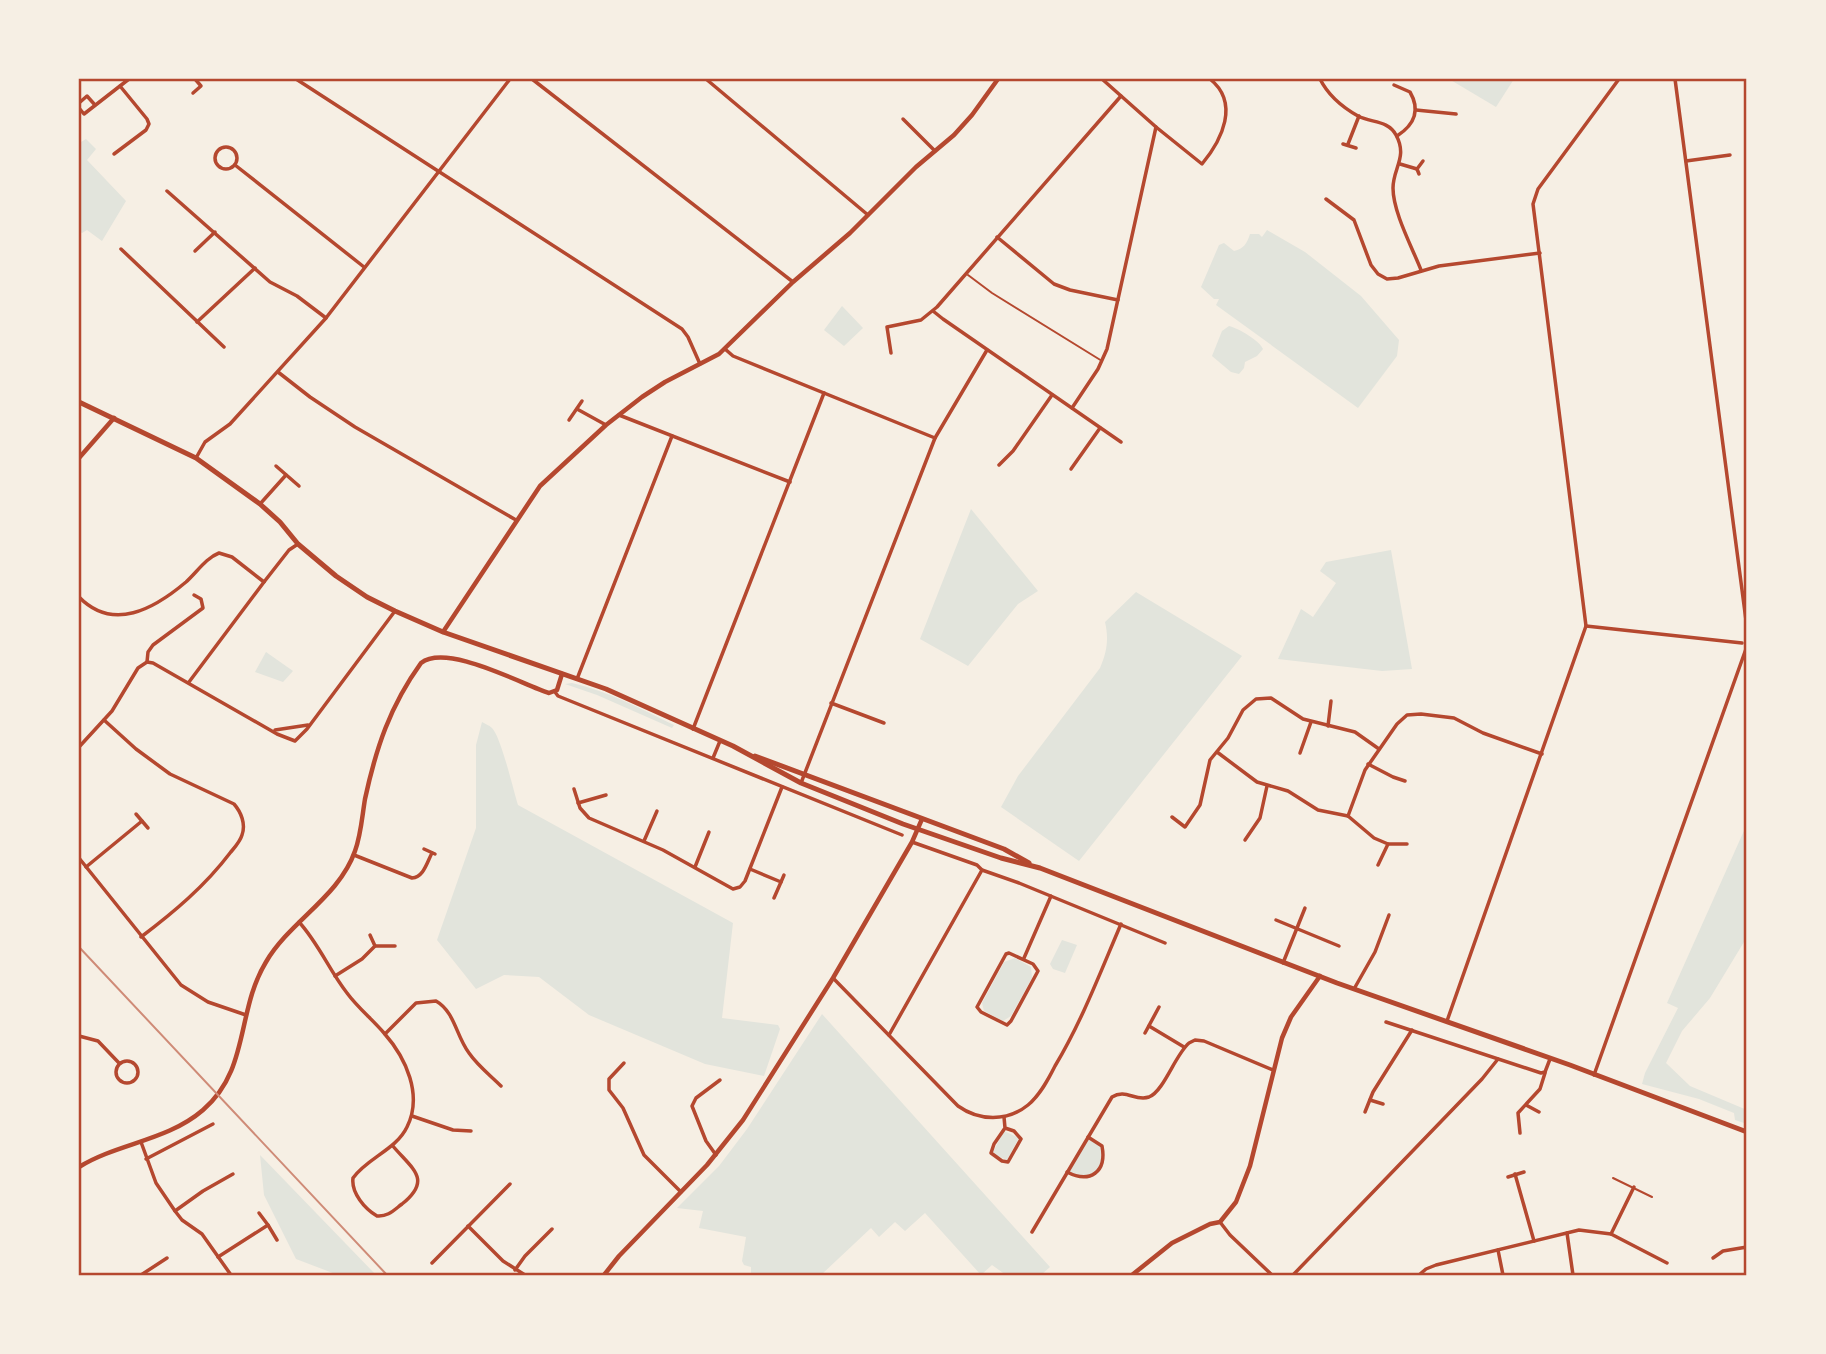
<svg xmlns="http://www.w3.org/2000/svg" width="1826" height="1354" viewBox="0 0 1826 1354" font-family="Overpass,sans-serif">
  <rect width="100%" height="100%" fill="#f6efe4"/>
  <!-- green -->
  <g fill="#e2e4dc">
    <path d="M1449,79H1514L1496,107Z"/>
    <path d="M86,139L96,149L87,160L126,201L102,241L87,230L82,233L79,231V140L81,142Z"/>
    <path d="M1267,230L1305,252L1361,296L1399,340L1397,356L1358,408L1216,305L1219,299H1214L1201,287L1219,245L1224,243L1234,251C1244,249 1247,243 1250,234H1259L1262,237Z"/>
    <path d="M842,306L863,328L844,346L824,330Z"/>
    <path d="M1229,326C1238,328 1260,341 1263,349L1257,356L1245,362L1244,368L1239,374L1231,372L1212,356L1222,331Z"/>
    <path d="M971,509L1038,591L1018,604L968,666L920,639Z"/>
    <path d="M1391,550L1412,669L1382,671L1278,659L1301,609L1313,617L1336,583L1320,571L1326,562Z"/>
    <path d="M1136,592L1242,656L1079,861L1001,807L1018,776L1100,668C1107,652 1109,639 1105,622Z"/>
    <path d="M266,652L293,671L283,682L255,672Z"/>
    <path d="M572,683C608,691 641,709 674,725L672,728L597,695L565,684Z"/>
    <path d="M482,722C485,724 489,725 492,728C501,737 513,789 518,805L733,923L722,1018L778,1025L780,1029L764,1076L705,1064L589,1015L539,977L504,975L476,989L437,940L476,828V745Z"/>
    <path d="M1747,824V937L1710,998L1682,1031L1666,1063L1690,1086L1747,1110V1124L1735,1120L1734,1113L1699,1099L1642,1084L1645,1073L1678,1008L1667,1003Z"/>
    <path d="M1062,940L1077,945L1065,973L1053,969L1050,964Z"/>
    <path d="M1015,958L1031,967L1032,978L1011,1016L1003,1021L984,1011L982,1003L1004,962Z"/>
    <path d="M822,1014L1050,1267L1041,1275H1006L992,1265L981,1275L925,1213L905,1231L895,1222L879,1237L871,1228L821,1275H751V1267L744,1265L742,1261L746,1237L699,1228L703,1211L677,1208L719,1166L747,1129Z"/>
    <path d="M1004,1131L1019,1138L1007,1160L995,1155L993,1152Z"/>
    <path d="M1088,1137L1102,1146L1101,1165L1093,1177L1078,1178L1067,1172Z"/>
    <path d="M260,1155L376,1275H338L296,1259L264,1195Z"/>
  </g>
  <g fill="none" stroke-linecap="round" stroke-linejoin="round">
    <!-- service -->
    <g stroke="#b5482f" stroke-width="2">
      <path d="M968,275L992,293L1102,361"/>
      <path d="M1613,1178L1652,1197"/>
    </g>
    <!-- minor -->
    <g stroke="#b5482f" stroke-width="3.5">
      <path d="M296,79L682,329L688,337L700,364"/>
      <path d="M532,79L793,282"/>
      <path d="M706,79L868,215"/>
      <path d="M1102,79L1156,127L1202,164C1222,140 1240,103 1210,79"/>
      <path d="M1320,79C1328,95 1342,107 1358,116C1371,123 1388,120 1396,135C1408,157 1393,168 1393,188C1393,212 1412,247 1421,270"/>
      <path d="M1675,79L1747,628"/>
      <path d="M1394,85L1410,92C1421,111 1414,125 1397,136"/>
      <path d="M193,93L201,86L195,79"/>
      <path d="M79,103L87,96L95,105"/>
      <path d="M79,108L84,114L129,79"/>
      <path d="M1416,110L1456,114"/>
      <path d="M903,119L935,151"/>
      <path d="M1343,144L1356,148"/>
      <path d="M1348,144L1359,116"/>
      <circle cx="226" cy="158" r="11"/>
      <path d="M114,154L146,130L149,124L147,119L120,86"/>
      <path d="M1686,161L1730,155"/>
      <path d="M1400,164L1417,169"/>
      <path d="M235,165L364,267"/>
      <path d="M1419,174L1417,169L1423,161"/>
      <path d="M167,191L270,282L297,296L326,318"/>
      <path d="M1326,199L1354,220L1371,265L1378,274L1387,279L1398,278L1439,266L1540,253"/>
      <path d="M997,237L1054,284L1070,290L1118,300"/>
      <path d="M121,249L224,347"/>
      <path d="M195,251L215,232"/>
      <path d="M933,311L943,319L1121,442"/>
      <path d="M197,322L255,268"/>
      <path d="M725,349L733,356L935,438"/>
      <path d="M891,353L887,327L921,320L937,307L1121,96"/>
      <path d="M278,372L310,397L355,427L516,520"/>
      <path d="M1072,408L1098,369L1107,349L1156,127"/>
      <path d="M577,409L606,425"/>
      <path d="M619,415L790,482"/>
      <path d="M569,420L582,401"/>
      <path d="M196,458L205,442L230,424L326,318L510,79"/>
      <path d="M999,465L1013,451L1052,395"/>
      <path d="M276,466L299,486"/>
      <path d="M1071,469L1100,428"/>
      <path d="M260,504L286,475"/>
      <path d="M79,597C113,632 154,609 186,582C197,572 206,558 219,553L232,557L264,582"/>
      <path d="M1586,626L1742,643"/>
      <path d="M147,662L153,663L277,734L295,741L307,729L395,611"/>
      <path d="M577,679L672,436"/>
      <path d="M189,682L264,582L289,550L298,544"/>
      <path d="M555,692L558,696L902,835"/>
      <path d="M831,703L884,723"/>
      <path d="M104,720L136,749L170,774L234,804C241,812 246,824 242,835C240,842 234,848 230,853C205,886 174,912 141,937"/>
      <path d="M1328,726L1331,701"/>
      <path d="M693,729L824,393"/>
      <path d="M275,730L308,725"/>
      <path d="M79,747L112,711L138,668L147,662L148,652L153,645L203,608L201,599L194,595"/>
      <path d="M1217,752L1257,782L1288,791L1318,810L1348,816L1374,838L1388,844L1378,865"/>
      <path d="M1300,753L1311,722"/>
      <path d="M713,758L720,741"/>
      <path d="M1368,764L1393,777L1405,781"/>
      <path d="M801,783L935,438L987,350"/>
      <path d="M574,789L580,808L589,818L663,850L733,889L740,887L745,881L782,787"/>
      <path d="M578,803L606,795"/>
      <path d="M136,814L148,828"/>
      <path d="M1348,816L1365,770L1397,724L1407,715L1421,714L1454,718L1483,733L1542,754"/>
      <path d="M1172,817L1185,827L1200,805L1210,760L1228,738L1243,710L1256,699L1271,698L1303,719L1355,732L1379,749"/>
      <path d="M1245,840L1260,818L1267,786"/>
      <path d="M644,841L657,811"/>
      <path d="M912,842L977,865L982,870L1019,883L1165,943"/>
      <path d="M1388,844H1407"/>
      <path d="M424,849L435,854"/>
      <path d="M354,855L412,878C424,877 427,862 432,853"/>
      <path d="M79,858L181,985L208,1002L246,1015"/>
      <path d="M86,867L142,821"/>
      <path d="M695,867L709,832"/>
      <path d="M750,869L781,882L774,898"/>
      <path d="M781,882L784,875"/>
      <path d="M1276,920L1339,946"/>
      <path d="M299,922C319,944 329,970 347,993C358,1008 372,1019 384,1033C406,1058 423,1095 407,1127C396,1150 367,1158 353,1178C351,1193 365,1209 377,1216C388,1217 394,1210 402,1204C433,1179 412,1169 392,1145"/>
      <path d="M370,935L375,946"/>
      <path d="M1009,953L1033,964L1038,971L1011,1021L1007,1025L981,1012L977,1007L1006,954Z"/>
      <path d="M1024,958L1051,896"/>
      <path d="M1283,963L1305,908"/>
      <path d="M335,976L362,959L375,946H395"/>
      <path d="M833,978L958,1106C979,1121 1007,1122 1028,1105C1040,1095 1048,1080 1055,1066C1082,1021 1100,973 1121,924"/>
      <path d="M1354,989L1375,952L1389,915"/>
      <path d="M1447,1021L1586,626L1533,204L1538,189L1619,79"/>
      <path d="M1386,1022L1541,1073L1545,1072L1550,1059"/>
      <path d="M1149,1026L1184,1047"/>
      <path d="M1145,1033L1159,1007"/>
      <path d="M385,1034L416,1003L436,1001C455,1012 456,1036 469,1053C478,1066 490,1075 501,1086"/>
      <path d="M889,1035L982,870"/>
      <path d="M79,1036L98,1041L119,1063"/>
      <circle cx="127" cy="1072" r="11"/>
      <path d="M624,1063L609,1079V1090L623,1108L644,1155L681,1192"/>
      <path d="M1594,1075L1747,646"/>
      <path d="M1370,1100L1383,1104"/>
      <path d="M1526,1105L1539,1112"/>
      <path d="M1365,1112L1373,1092L1412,1030"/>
      <path d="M412,1116L453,1130L471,1131"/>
      <path d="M1004,1117L1005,1128L1014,1131L1021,1139L1008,1162L1002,1161L991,1153L994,1144L1005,1128"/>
      <path d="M1520,1133L1518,1113L1540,1089L1545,1073"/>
      <path d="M141,1142L156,1183L175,1211L182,1220L202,1234L231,1275"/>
      <path d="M716,1155L706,1141L692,1106L696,1098L720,1080"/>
      <path d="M146,1159L213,1124"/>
      <path d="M1067,1172C1090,1184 1107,1172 1102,1146L1088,1137"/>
      <path d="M1515,1174L1534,1241"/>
      <path d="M1508,1177L1524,1172"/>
      <path d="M175,1211L203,1191L233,1174"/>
      <path d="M259,1213L268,1225"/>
      <path d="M1220,1222L1230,1235L1272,1275"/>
      <path d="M468,1226L503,1261L525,1275"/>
      <path d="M1032,1232L1112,1097C1126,1088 1135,1102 1149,1097C1164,1091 1175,1055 1189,1043L1195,1040L1204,1041L1273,1070"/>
      <path d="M1567,1233L1573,1275"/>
      <path d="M1611,1234L1634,1187"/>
      <path d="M1498,1250L1503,1275"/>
      <path d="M218,1257L268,1225L277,1240"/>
      <path d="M1713,1258L1723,1251L1747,1247"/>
      <path d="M432,1263L510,1184"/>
      <path d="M515,1270L525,1256L552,1229"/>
      <path d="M141,1275L167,1258"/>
      <path d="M1293,1275L1482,1079L1498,1059"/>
      <path d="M1419,1275L1426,1269L1436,1265L1579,1230L1611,1234L1667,1263"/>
    </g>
    <!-- tertiary -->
    <g stroke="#b5482f" stroke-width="4.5">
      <path d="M443,632L540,486L606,425L642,397L665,382L719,354L793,282L850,233L916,167L954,135L972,115L998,79"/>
      <path d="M79,1167C118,1143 167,1141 203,1110C250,1070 236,1011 266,962C290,921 339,897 355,851C361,835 362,817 365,799C376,748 390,706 421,663C447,643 521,684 549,693L557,690L562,674"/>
      <path d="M604,1275L619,1256L707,1165L743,1120L833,978L912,842L922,819"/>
      <path d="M1132,1275L1172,1243L1210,1224L1220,1222L1236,1202L1250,1166L1282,1038L1291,1017L1320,976"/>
    </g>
    <!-- secondary -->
    <path stroke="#b5482f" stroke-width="4.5" d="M79,458L114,418"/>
    <!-- primary -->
    <g stroke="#b5482f" stroke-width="5">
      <path d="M79,402L196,458L260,504L280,522L298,544L336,576L367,597L395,611L443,632L606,689L733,746L801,783L903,824L1001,858L1040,868L1337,983L1570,1065L1747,1132"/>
      <path d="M755,756L1004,849L1029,863"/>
    </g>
    <!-- rail -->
    <path stroke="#cf8b77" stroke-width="2" d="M79,947L387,1275"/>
  </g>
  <!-- border -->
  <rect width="1826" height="1354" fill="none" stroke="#f6efe4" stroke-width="161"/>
  <rect x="80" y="80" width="1665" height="1194" fill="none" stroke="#b5482f" stroke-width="2.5"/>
</svg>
